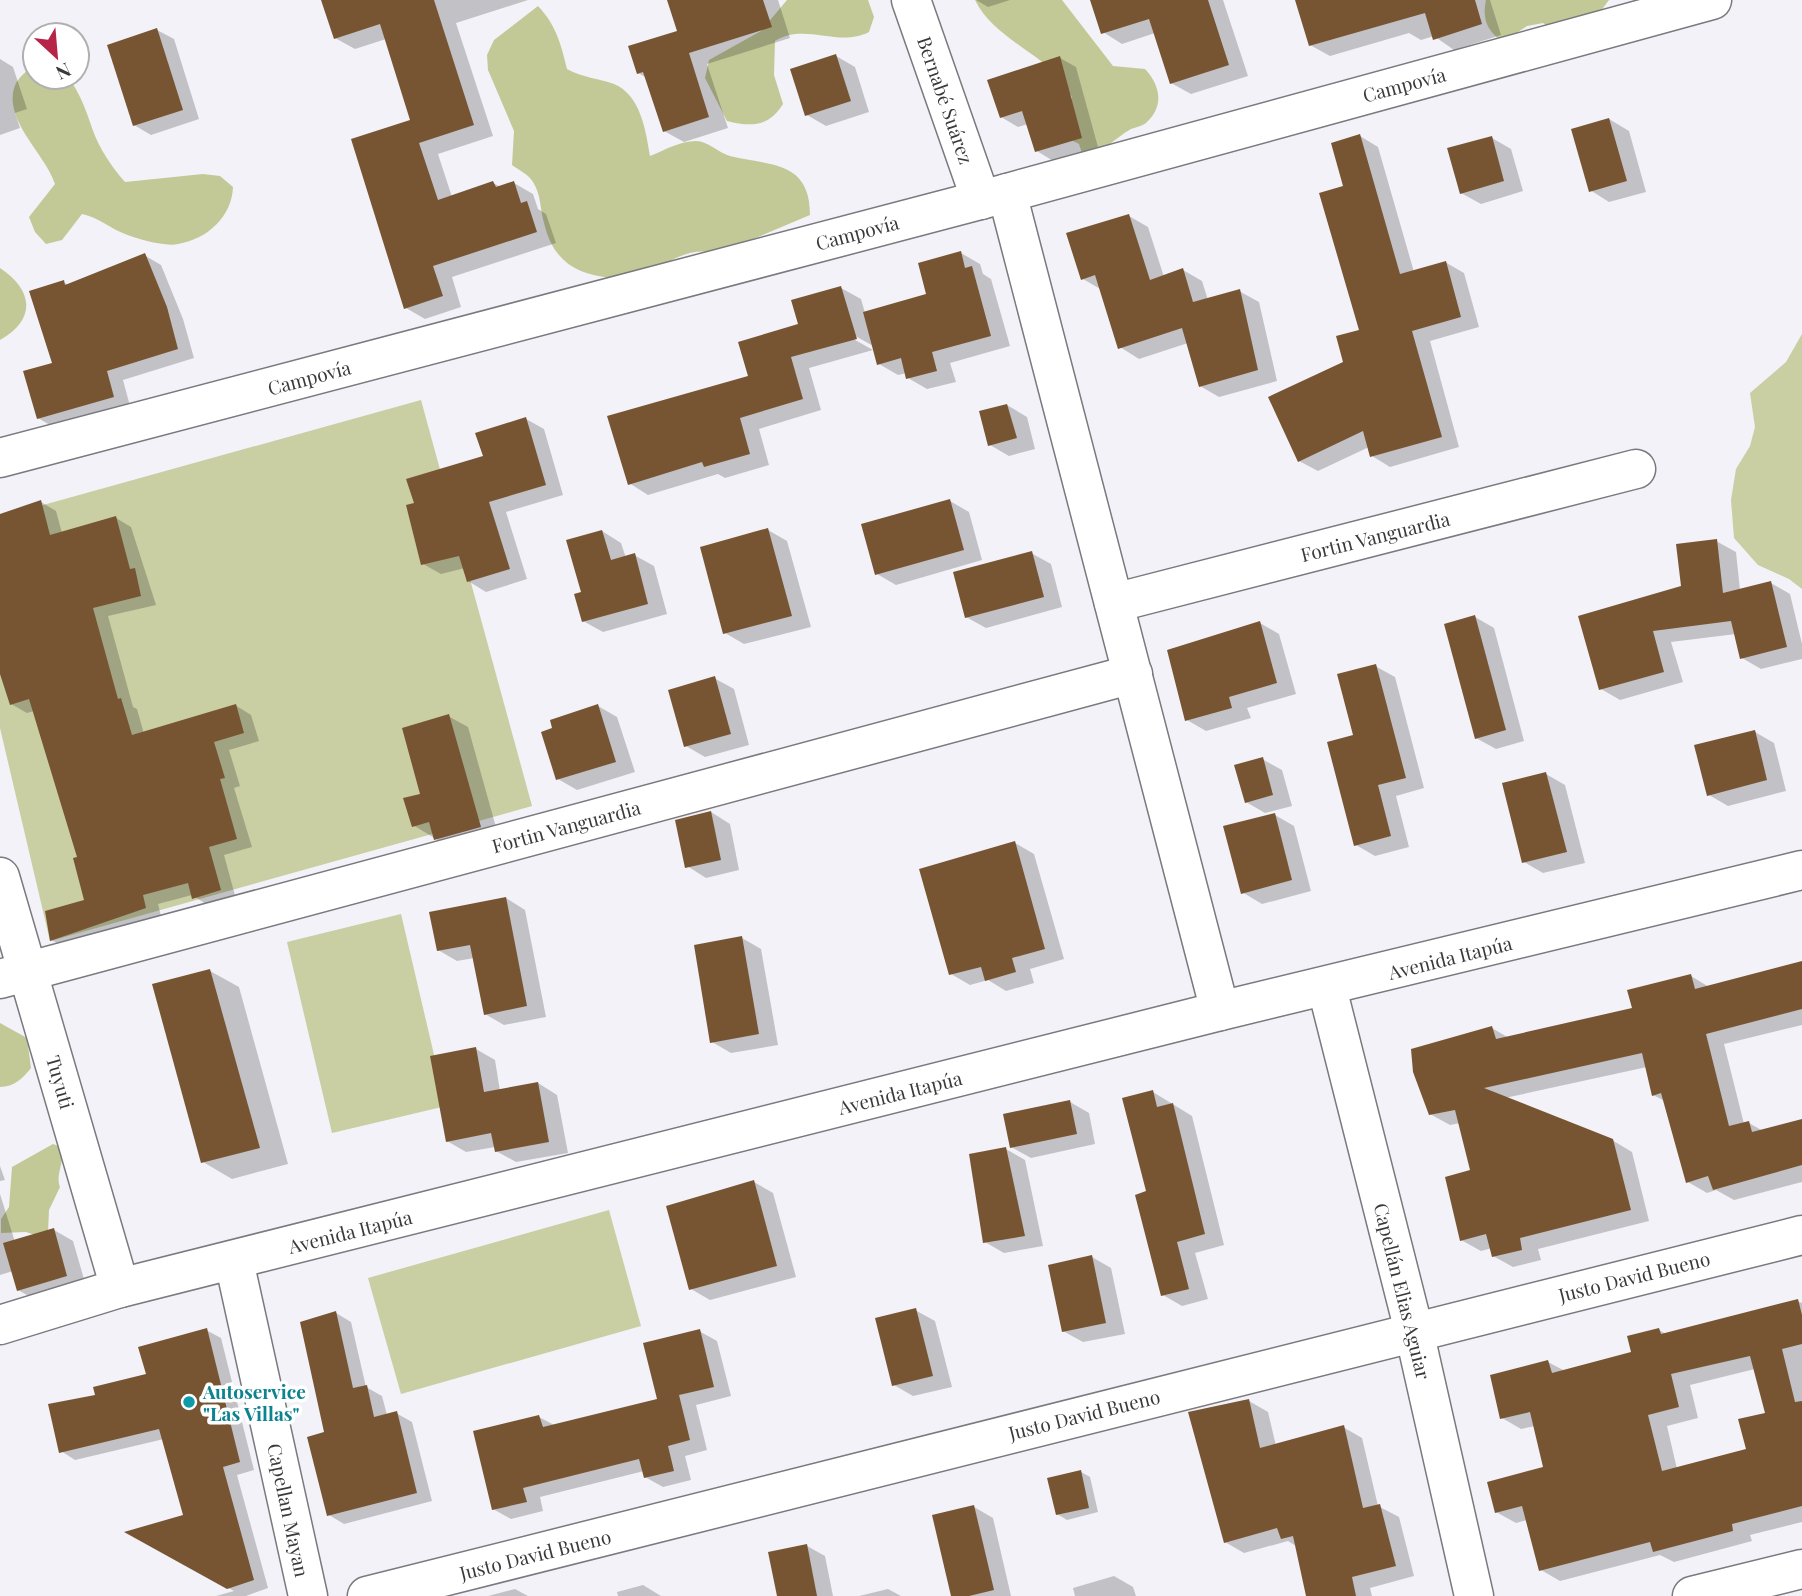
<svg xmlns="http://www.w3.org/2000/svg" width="1802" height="1596" viewBox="0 0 1802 1596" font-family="'Playfair Display',serif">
  <rect width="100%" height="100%" fill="#f2f2f8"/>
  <!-- green -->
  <g fill="#c9cea3">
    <path d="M1802,334V589L1789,579L1758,565L1734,538L1731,500L1736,469L1750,446L1755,427L1750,393L1786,362Z"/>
    <path d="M421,400L532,806L50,941L0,728V517Z"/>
    <path d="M401,914L446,1106L332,1133L287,942Z"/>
    <path d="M609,1210L641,1326L401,1394L368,1278Z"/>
  </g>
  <!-- forest -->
  <g fill="#c3c996">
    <path d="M787,0H868L874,17L869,32C839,48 805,22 775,41L774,75L783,104C769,127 751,127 727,121L705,78L709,60L761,31Z"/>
    <path d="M975,0H1062L1113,66L1145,69C1160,85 1165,106 1146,123C1142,126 1136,127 1131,129C1114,139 1103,152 1084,159L1079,144L1065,137L1067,112L1072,97C1066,88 1060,78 1052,70C1027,48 990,31 975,0Z"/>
    <path d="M1486,0H1609L1597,16L1556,32L1543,23L1527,26L1502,42C1487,30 1482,19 1486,0Z"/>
    <path d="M538,6C556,25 561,44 567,69C583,78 598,78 614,84C641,95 646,132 650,156C665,150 680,141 696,141C708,141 719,153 730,156C770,166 810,160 810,215L718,254C676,241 656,283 613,278C576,275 553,261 544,223C540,209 541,194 533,182C529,175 519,170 512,165L514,131L488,70L487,55L494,40Z"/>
    <path d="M35,63V77H68C80,93 86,110 92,128C99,148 111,166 125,182L203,174L220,176L233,187C232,216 208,239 178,244C165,247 138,239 125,234C109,228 100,218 82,214L62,240L46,244L35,232L29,217L55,184C46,154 0,118 16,83C20,76 29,69 35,63Z"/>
    <path d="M0,268C33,290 37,319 0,340Z"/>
    <path d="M0,1023L27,1038L31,1068C23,1078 14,1087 0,1087Z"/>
    <path d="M53,1144L61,1147C66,1161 55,1173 60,1187L49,1210L48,1233L41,1237L26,1232L1,1233V1219L9,1207L12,1167Z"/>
  </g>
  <!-- shadow -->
  <g fill="#0003" fill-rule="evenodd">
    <path d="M323,0H528L456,23L493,136L438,154L452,197L493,183L501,187L514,183L533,194L538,209L546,214L556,243L452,277L461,307L425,319L406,308L413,121L386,39L355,49L335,38Z"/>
    <path d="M669,0H778L790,38L707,64L728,128L684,142L664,131L647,78L638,73L679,32Z"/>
    <path d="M976,0H1010L988,7Z"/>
    <path d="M1092,0H1223L1248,76L1191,94L1171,83L1155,33L1122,44L1103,32Z"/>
    <path d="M1297,0H1490L1501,35L1454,50L1434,36L1421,40L1409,33L1330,56L1310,45Z"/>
    <path d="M157,30L174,39L199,119L151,135L134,125Z"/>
    <path d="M836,56L855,67L869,112L826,126L807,115Z"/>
    <path d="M1060,58L1076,67L1098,147L1053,161L1037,151L1028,124L1018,127L1001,117Z"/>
    <path d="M0,59L13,67L27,109L15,113L20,128L0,135Z"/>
    <path d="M1609,119L1629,131L1646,192L1609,202L1590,190Z"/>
    <path d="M1360,136L1378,147L1414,272L1445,262L1464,273L1479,327L1430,341L1459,447L1390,467L1372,456L1369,447L1318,471L1299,461L1361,331L1346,187Z"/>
    <path d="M1492,138L1511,149L1523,191L1481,204L1461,193Z"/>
    <path d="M1129,216L1148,227L1164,277L1183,270L1202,281L1208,300L1239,291L1259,302L1277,381L1219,397L1200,386L1188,343L1139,359L1120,347L1102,290L1083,279Z"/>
    <path d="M961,253L980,264L983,274L991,279L1010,346L950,363L956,382L927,389L908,378L907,373L898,375L879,364L875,347L850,333L848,336L873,350L809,368L821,410L759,429L769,465L725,478L718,474L648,495L629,483L750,377L841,288L861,299L865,313L929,296Z"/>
    <path d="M144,255L161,265L183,319L194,358L123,380L130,406L55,428L38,418L54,364L63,282L69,285Z"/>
    <path d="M1007,405L1027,417L1035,449L1009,456L990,445Z"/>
    <path d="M526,419L544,429L563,495L506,512L527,579L486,592L468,581L465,568L441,574L423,564L416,504L485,457Z"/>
    <path d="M950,501L969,512L982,560L896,585L877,574Z"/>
    <path d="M41,502L56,511L62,533L116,518L131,527L156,605L108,616L133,707L137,709L144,734L235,705L251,715L259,741L229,750L240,786L234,788L252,847L224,855L236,899L209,906L192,895L158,904L161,916L67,948L51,940L86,901L79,858L34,711L27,713L11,704L0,672V516Z"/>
    <path d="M768,530L787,541L811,627L744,644L725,633Z"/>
    <path d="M602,531L621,543L626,558L634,555L654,566L667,614L603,632L583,621V593Z"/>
    <path d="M1716,541L1736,552L1740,590L1771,583L1790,594L1802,644V659L1761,669L1742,658L1736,634L1671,642L1683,682L1620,700L1601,689L1683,588Z"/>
    <path d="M1031,553L1051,564L1062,607L986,628L966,617Z"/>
    <path d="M1475,617L1494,628L1524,741L1496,749L1476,738Z"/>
    <path d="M1260,623L1279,634L1296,694L1247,708L1251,718L1206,731L1187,720Z"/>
    <path d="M1375,666L1395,677L1424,788L1396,796L1409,847L1375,856L1356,845L1355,736Z"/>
    <path d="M714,678L734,689L749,745L705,757L686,746Z"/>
    <path d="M598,706L617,717L635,772L577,790L558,779Z"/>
    <path d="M448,716L468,727L499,838L454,850L413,825Z"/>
    <path d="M1755,732L1774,743L1786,791L1728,806L1709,795Z"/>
    <path d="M1262,759L1282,770L1292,806L1265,813L1246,802Z"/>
    <path d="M1546,774L1565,785L1585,863L1543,873L1524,862Z"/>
    <path d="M711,812L730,824L739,870L706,878L687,866Z"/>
    <path d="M1275,815L1294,826L1311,891L1262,904L1242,892Z"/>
    <path d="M1015,843L1034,854L1064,959L1030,969L1034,983L1006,991L988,980L970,985L951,974Z"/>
    <path d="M506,898L525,910L546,1017L504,1025L485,1014L474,958L457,961L438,950Z"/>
    <path d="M742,938L761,949L778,1045L731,1053L712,1042Z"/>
    <path d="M1802,963V1025L1724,1044L1744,1124L1749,1123L1763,1131L1802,1121V1182L1734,1200L1716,1190L1707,1193L1688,1182L1665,1101L1653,1095L1647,1067L1505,1098L1612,1140L1632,1152L1649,1221L1538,1249L1541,1260L1513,1267L1493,1256L1492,1248L1481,1251L1461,1240L1473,1172L1460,1123L1450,1125L1430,1114L1492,1028L1509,1038L1634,1010L1691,976L1709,987Z"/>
    <path d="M210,971L239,987L288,1164L232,1179L203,1162Z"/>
    <path d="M476,1049L495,1060L500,1091L538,1083L557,1095L568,1153L516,1162L496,1151L495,1147L466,1152L447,1141Z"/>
    <path d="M1153,1092L1192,1116L1224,1245L1195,1253L1208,1299L1182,1306L1163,1295L1148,1192Z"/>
    <path d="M1070,1102L1089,1113L1095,1144L1031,1158L1011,1147Z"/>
    <path d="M1006,1149L1025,1160L1043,1246L1004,1253L985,1242Z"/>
    <path d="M0,1166L5,1180L0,1181Z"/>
    <path d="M754,1182L773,1193L796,1277L710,1300L691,1289Z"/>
    <path d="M0,1194L15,1242L54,1230L73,1241L86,1286L38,1301L18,1290L13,1271L0,1275Z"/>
    <path d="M1092,1257L1111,1268L1125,1334L1083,1342L1063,1331Z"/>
    <path d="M1797,1301L1802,1303V1522L1750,1535L1752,1541L1674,1562L1660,1555L1560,1581L1541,1570L1527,1520L1516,1523L1496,1512L1545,1469L1535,1426L1521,1429L1502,1418L1548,1362L1565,1371L1633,1354L1659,1330L1666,1334ZM1755,1369L1767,1414L1748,1451L1677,1469L1667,1426L1698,1418L1690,1385Z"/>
    <path d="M915,1310L935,1321L952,1387L913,1396L894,1385Z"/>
    <path d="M336,1313L351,1322L366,1387L382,1396L387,1415L396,1413L412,1422L432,1501L344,1524L329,1515L326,1434Z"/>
    <path d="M206,1330L221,1338L254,1470L237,1475L268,1588L246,1596H216L234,1591L129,1532L185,1516L164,1439L75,1460L61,1451L97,1396L148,1375Z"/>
    <path d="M699,1331L717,1341L731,1396L696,1405L707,1450L685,1456L691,1480L663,1487L645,1477L644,1471L540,1497L543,1511L511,1519L493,1509L539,1417L556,1426L659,1400Z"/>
    <path d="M1249,1401L1268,1412L1276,1446L1343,1427L1362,1438L1378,1506L1399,1517L1414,1576L1370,1588L1372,1596H1308L1296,1546L1288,1541L1244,1553L1225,1542Z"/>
    <path d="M1081,1472L1090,1477L1098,1512L1067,1520L1057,1514Z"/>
    <path d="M974,1507L993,1518L1011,1596H953Z"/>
    <path d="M807,1546L825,1556L833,1596H779Z"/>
    <path d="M1114,1576L1133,1587L1136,1596H1075L1073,1588Z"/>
    <path d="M643,1585L661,1596H618L617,1592Z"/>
    <path d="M515,1589L528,1596H488Z"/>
    <path d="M888,1589L901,1596H859Z"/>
  </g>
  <!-- building -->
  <g fill="#775532" fill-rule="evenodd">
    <path d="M321,0H434L474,125L419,143L438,200L493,181L496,187L514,181L521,203L527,201L537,232L433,266L443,296L404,309L351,139L410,120L380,24L334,39Z"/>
    <path d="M667,0H763L772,27L689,53L709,117L663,132L643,72L637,74L628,46L677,31Z"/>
    <path d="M1090,0H1208L1229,65L1170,84L1149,19L1101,34Z"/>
    <path d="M1295,0H1475L1482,24L1433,40L1425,13L1309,46Z"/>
    <path d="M157,28L183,110L133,126L107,45Z"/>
    <path d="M836,54L851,101L805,116L790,69Z"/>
    <path d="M1060,56L1082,138L1035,152L1022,111L1000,118L987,80Z"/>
    <path d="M1609,118L1627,181L1589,192L1571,129Z"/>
    <path d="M1360,134L1400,274L1446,261L1461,317L1412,331L1442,437L1370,457L1363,431L1298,462L1268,397L1343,362L1336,336L1359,330L1319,193L1343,186L1331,143Z"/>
    <path d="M1492,136L1504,181L1460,194L1447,148Z"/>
    <path d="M1129,214L1150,280L1183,268L1193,302L1240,289L1258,370L1199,387L1182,328L1118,349L1095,275L1081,280L1066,233Z"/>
    <path d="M961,251L965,268L972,266L991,336L932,352L937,371L906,379L901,358L877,365L863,312L926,294L918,263Z"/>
    <path d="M145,253L167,307L178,349L107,371L114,397L37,419L23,371L52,363L29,291L64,280L65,285Z"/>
    <path d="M841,286L857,339L791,357L803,399L740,418L750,454L704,467L702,462L628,485L607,416L748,376L738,342L798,324L791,300Z"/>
    <path d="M1007,404L1017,438L988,446L979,411Z"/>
    <path d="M526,417L546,485L489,502L510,569L467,582L459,556L421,565L406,505L414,503L406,479L483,456L475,433Z"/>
    <path d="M950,499L964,550L875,575L861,524Z"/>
    <path d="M41,500L50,535L116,516L130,569L135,568L141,596L93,608L118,699L121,698L132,735L236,704L244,733L214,742L225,778L220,779L237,839L209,847L221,890L192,899L188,883L143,895L146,908L50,941L45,911L84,900L73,858L77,857L29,699L10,705L0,674V514Z"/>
    <path d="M768,528L792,616L723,634L700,547Z"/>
    <path d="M602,530L611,560L635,553L648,604L582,622L574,594L581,592L566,540Z"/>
    <path d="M1717,539L1723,593L1771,581L1787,647L1740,659L1731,621L1653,631L1664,672L1599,690L1578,616L1681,586L1676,544Z"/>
    <path d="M1032,551L1044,597L965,618L953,572Z"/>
    <path d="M1475,615L1506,730L1475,739L1444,624Z"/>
    <path d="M1260,621L1277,683L1229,697L1232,708L1185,721L1167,650Z"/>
    <path d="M1376,664L1406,778L1378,785L1391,836L1354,846L1327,742L1353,735L1337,674Z"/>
    <path d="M715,676L731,734L684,747L668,690Z"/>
    <path d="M598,704L616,762L556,780L541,732L552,728L550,720Z"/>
    <path d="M449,714L481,827L434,840L429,822L412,827L403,798L420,794L402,728Z"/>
    <path d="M1755,730L1767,780L1707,796L1694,745Z"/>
    <path d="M1263,757L1273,795L1245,803L1234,765Z"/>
    <path d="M1546,772L1567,852L1522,863L1502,783Z"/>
    <path d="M711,811L721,860L685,868L675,820Z"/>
    <path d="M1275,813L1292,880L1241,894L1223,826Z"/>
    <path d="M1015,841L1045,949L1012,958L1016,972L985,981L981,967L949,975L919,869Z"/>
    <path d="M506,897L527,1006L484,1015L470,945L437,951L429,912Z"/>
    <path d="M742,936L759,1034L710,1043L694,945Z"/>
    <path d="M1802,961V1009L1706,1034L1729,1126L1749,1121L1752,1132L1802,1119V1165L1713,1190L1708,1176L1686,1183L1661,1093L1652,1096L1642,1053L1484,1088L1613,1139L1631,1210L1520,1238L1522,1250L1492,1257L1486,1234L1460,1241L1445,1177L1470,1170L1455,1110L1429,1115L1413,1072L1411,1049L1492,1026L1496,1039L1632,1008L1627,990L1691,974L1695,989Z"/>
    <path d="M210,969L260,1148L201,1163L152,984Z"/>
    <path d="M476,1047L484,1092L538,1082L549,1142L495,1152L491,1133L446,1142L430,1056Z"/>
    <path d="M1153,1090L1157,1107L1173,1103L1205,1234L1177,1242L1189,1289L1161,1296L1135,1195L1146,1191L1122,1098Z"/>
    <path d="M1070,1100L1077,1134L1010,1148L1003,1114Z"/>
    <path d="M1006,1147L1025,1236L983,1243L969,1154Z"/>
    <path d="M754,1180L777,1266L689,1290L666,1206Z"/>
    <path d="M54,1228L67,1276L17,1291L3,1243Z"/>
    <path d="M1092,1255L1106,1323L1062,1332L1048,1265Z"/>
    <path d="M1798,1299L1802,1315V1344L1782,1349L1795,1402L1802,1401V1506L1732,1524L1733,1531L1653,1552L1650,1542L1539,1571L1522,1506L1495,1513L1487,1482L1543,1467L1530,1412L1500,1419L1490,1375L1548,1360L1552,1373L1631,1352L1627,1336L1659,1328L1661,1334ZM1750,1356L1765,1413L1738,1419L1746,1449L1662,1471L1648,1415L1679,1407L1671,1374Z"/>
    <path d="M916,1308L933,1376L892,1386L875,1318Z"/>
    <path d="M336,1311L353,1388L367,1385L374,1417L397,1411L417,1493L327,1516L307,1437L324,1432L300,1322Z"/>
    <path d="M207,1328L240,1462L223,1467L254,1580L227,1589L124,1532L183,1515L159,1429L59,1453L48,1404L95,1395L93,1387L146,1374L138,1347Z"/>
    <path d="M700,1329L714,1387L679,1395L690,1440L668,1446L674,1471L644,1478L639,1459L523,1488L527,1502L492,1510L473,1431L539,1415L543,1427L657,1399L643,1343Z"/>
    <path d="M1249,1399L1260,1448L1344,1425L1363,1508L1380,1504L1396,1566L1352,1577L1356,1596H1306L1293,1536L1281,1539L1277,1528L1224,1543L1188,1412Z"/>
    <path d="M1081,1470L1089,1508L1056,1515L1047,1478Z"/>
    <path d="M974,1505L994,1590L969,1596H951L932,1515Z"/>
    <path d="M807,1544L817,1596H777L768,1552Z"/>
  </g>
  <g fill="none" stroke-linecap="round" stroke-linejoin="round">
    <defs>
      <g id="minor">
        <path d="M911,0L981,200"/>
        <path d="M1007,193L1220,1011"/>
        <path d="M0,458L1007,193L1712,0"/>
        <path d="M1114,603L1636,469"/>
        <path d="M0,877L120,1288"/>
        <path d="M0,979L1133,674"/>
        <path d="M1327,988L1414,1331L1474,1596"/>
        <path d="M234,1261L308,1596"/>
        <path d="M0,1325L120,1288L1220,1011L1802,870"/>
        <path d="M367,1596L1802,1235"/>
        <path d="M1692,1596L1802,1569"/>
      </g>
    </defs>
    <!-- minor casing -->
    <use href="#minor" stroke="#79797e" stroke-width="41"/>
    <!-- minor -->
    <use href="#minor" stroke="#fff" stroke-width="38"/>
  </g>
  <!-- markers -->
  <circle fill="#0f9aa8" stroke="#fff" stroke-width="2.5" cx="189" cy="1402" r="7"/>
  <g text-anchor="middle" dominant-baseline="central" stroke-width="7" stroke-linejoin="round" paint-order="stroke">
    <!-- street labels -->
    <g font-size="19" fill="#3a3a3c" stroke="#fff">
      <text transform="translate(1404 84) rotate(-15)">Campovía</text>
      <text transform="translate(946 100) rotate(71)">Bernabé Suárez</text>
      <text transform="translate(857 232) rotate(-15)">Campovía</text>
      <text transform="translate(309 377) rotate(-15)">Campovía</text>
      <text transform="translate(1375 536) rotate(-14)">Fortin Vanguardia</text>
      <text transform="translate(566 826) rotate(-15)">Fortin Vanguardia</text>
      <text transform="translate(1450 957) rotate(-14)">Avenida Itapúa</text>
      <text transform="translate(61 1082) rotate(74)">Tuyuti</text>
      <text transform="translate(900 1092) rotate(-14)">Avenida Itapúa</text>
      <text transform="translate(350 1231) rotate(-14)">Avenida Itapúa</text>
      <text transform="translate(1634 1276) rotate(-14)">Justo David Bueno</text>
      <text transform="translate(1403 1291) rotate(76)">Capellán Elias Aguiar</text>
      <text transform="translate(1084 1414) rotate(-14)">Justo David Bueno</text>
      <text transform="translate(289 1510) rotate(78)">Capellan Mayan</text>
      <text transform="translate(535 1554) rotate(-14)">Justo David Bueno</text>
    </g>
    <!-- culture labels -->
    <g font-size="19" font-weight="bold" fill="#0d838f" stroke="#fff" text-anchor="start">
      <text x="203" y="1391">Autoservice<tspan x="203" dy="22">"Las Villas"</tspan></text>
    </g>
  </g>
  <!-- north arrow -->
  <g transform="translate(56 56) rotate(154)"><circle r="33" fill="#ffffff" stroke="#b0b0b1" stroke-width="2"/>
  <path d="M0-5L12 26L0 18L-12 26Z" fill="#b62448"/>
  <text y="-10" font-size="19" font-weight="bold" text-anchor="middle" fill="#3a3a3c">N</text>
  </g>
</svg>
